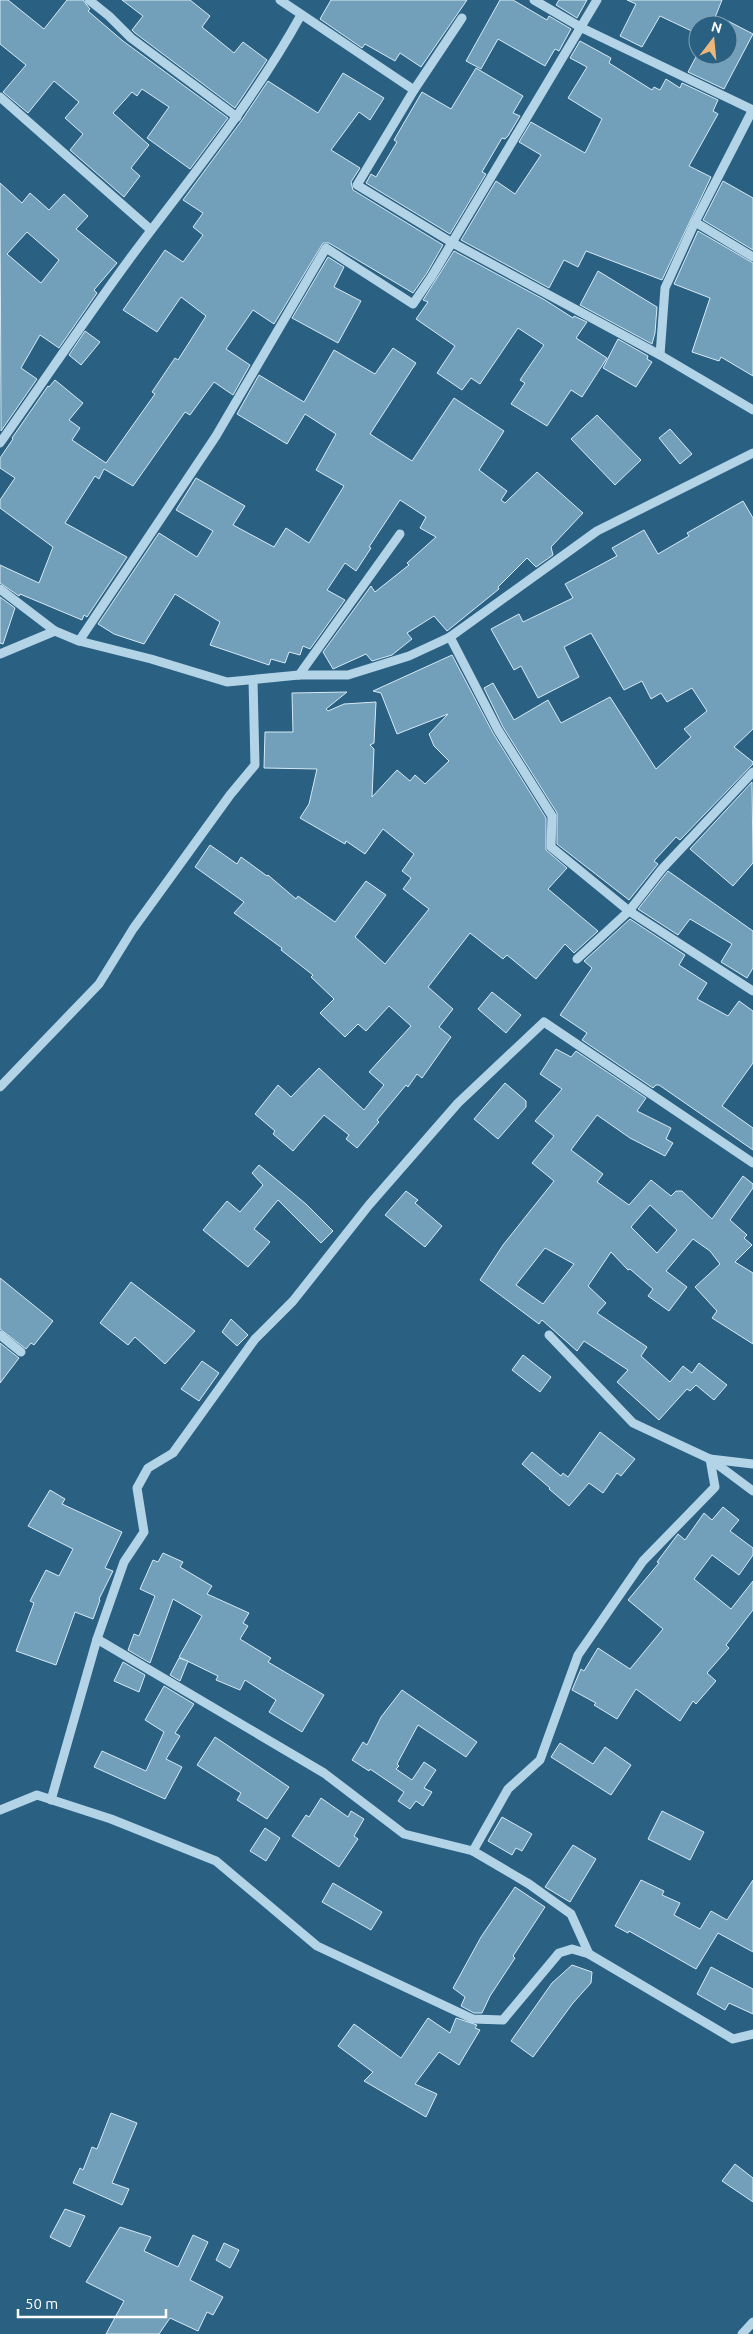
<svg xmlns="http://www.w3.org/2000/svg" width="753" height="2334" viewBox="0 0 753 2334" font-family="Ubuntu,sans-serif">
  <rect width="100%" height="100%" fill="#2a6082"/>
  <!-- building -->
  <g fill="#729fb9" stroke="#d6eaf5" fill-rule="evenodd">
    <path d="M0,0H8L44,29L67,0H83L90,9L88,11L123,41L228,118L190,169L147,138L169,107L142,89L137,96L132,92L113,113L149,145L131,168L140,176L124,197L70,150L83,134L65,118L79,102L54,81L28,113L3,92L26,65L0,44Z"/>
    <path d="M122,0H190L210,16L202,27L234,53L243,42L267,60L235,108L135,33L132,30L143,16Z"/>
    <path d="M331,0H467L421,67L400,53L395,61L365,44L362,48L320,19Z"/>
    <path d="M500,0H513L547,20L549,16L571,29L559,51L555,49L545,66L498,39L481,69L466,61Z"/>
    <path d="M559,0H587L577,18L556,5Z"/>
    <path d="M627,0H722L712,25H698V34L660,16L642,47L620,36L636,4Z"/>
    <path d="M728,21L753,34L724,89L688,72L697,55H728Z"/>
    <path d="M580,41L611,58L609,63L652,90L654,87L660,90L666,79L680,88L682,83L718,100L713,111L718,114L689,166L711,177L662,280L586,251L578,267L564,260L549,288L461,240L496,181L515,194L541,155L519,142L531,122L585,153L602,119L568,98L587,67L570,58Z"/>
    <path d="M476,68L523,96L513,113L520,116L508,136L505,139L502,138L482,172L486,174L450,234L366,183L371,174L376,177L397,142L394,140L422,92L451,109Z"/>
    <path d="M343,73L384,98L370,120L359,112L331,150L360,168L351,182L353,190L443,245L427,273L413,293L329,243H323L274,324L253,310L226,349L250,365L233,395L214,382L190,415L185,412L133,486L104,469L99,479L95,476L65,523L127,557L87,617L84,615L82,620L20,594L19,596L0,583V565L39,583L53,547L0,508V500L15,478L0,468V458L13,439L12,438L48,386L49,387L55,380L83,403L69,420L80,428L72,440L106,463L155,394L152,392L175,358L178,360L206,316L181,297L157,332L123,310L165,250L183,262L203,235L193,227L203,213L183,200L242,120L268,81L318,113Z"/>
    <path d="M723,181L753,198V250L703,220Z"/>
    <path d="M0,183L22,203L30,193L49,210L64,194L88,216L76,229L117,263L94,290L97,293L59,348L40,335L21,368L37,379L1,431ZM27,232L59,260L41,283L7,254Z"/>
    <path d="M698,231L753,263V376L721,357L719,361L692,352L710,298L674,284Z"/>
    <path d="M454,251L545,300L573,318L574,316L587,322L576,338L607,358L582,397L571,390L547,426L511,404L525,383L520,380L544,345L518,328L480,384L471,378L462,390L437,373L455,346L416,319L428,302L423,300Z"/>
    <path d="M328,257L344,267L334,287L361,301L338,343L292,318Z"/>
    <path d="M598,271L657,307L655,333L652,344L580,305Z"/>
    <path d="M85,331L100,342L81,365L69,355Z"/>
    <path d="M618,339L648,356L647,359L652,362L636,387L603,368Z"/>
    <path d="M393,348L416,363L370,434L412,461L454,398L504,431L479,470L507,491L501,500L505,503L537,472L583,513L551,547L553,555L536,567L527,558L498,587L499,589L447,631L434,616L407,633L412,639L392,655L372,661L366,654L333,669L323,652L371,586L375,592L409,565L407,563L436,537L420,528L426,517L400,500L369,547L371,548L356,571L345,563L327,590L345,600L310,649L303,646L300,655L289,652L285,663L271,659L269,665L210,645L220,622L175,594L144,644L114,634L98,624L159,533L197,557L213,531L176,510L196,478L245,506L233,525L274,547L286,528L309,543L344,486L316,470L336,434L305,414L287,444L237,414L259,375L304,402L334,350L375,374Z"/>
    <path d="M597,415L641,460L615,485L571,439Z"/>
    <path d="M670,429L692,454L680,464L659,438Z"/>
    <path d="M743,501L753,518V729L734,747L753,762V764L680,840L676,837L654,861L658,864L629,900L557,844V813L503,727L484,688L493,683L514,720L548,700L561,723L610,697L656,769L691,737L684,729L707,711L692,688L667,702L661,693L651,699L642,681L624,690L591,633L564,647L579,677L538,698L521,666L514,670L491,629L519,614L523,622L573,598L565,584L617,556L612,548L644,530L658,554L689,536L687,533Z"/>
    <path d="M0,597L15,608L3,644L0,643Z"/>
    <path d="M452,655L493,733L546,818V850L567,868L548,889L598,931L574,953L565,944L536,979L507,955L503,959L470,933L428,987L453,1009L439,1027L451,1037L422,1078L417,1074L408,1087L406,1085L377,1120L379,1122L357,1148L346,1139L349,1135L324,1115L293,1151L273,1134L275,1131L255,1114L278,1085L291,1097L319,1068L364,1110L384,1085L369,1072L411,1026L389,1006L366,1031L358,1024L345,1037L320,1013L334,999L311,977L313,975L281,950L282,948L234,913L244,902L195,867L210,845L237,864L241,857L267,876L268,875L296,899L298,896L335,922L366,881L386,895L355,937L385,964L429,909L403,889L411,878L402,871L414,854L383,829L365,854L346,841L345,844L300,818L309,804L317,769L264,768L265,732H293L292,693L347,692L326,709L328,711L344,704L376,702L374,743L370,745L374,749L372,797L397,770L410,781L415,775L425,784L449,761L434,746L429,734L448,714L397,734L381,693L373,691Z"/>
    <path d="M752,782L753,863L733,886L690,849Z"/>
    <path d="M668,871L753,931V968L747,978L721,962L732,944L690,919L678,935L638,909Z"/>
    <path d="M630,919L685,955L679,965L707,983L697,999L728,1016L739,1001L753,1011V1063L722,1106L753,1128V1150L659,1085H656L653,1088L582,1040L587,1033L560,1015L592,968L584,961Z"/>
    <path d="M492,992L521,1015L506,1033L478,1009Z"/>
    <path d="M556,1049L571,1057L576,1051L646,1098L637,1111L671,1128L666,1139L673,1143L665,1156L630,1138L597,1115L571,1150L603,1174L597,1182L629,1205L651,1180L671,1196L676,1191H682L712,1219L743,1176L753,1184V1188L730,1220L747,1235L744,1238L752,1245L735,1262L753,1273V1344L712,1318L717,1311L695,1287L720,1264L710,1251L693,1239L666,1271L687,1287L669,1311L648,1296L653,1289L630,1269L628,1270L611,1252L588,1286L606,1303L597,1313L647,1347L641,1356L670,1382L683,1366L692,1373L699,1363L727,1385L714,1400L696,1385L690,1391L687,1389L659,1420L617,1382L628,1370L584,1341L577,1351L542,1320L539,1324L480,1280L503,1245L554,1181L532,1163L554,1136L535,1121L562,1089L540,1074ZM650,1205L677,1230L657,1253L631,1227ZM545,1248L574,1264L543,1304L516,1285Z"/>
    <path d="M505,1083L526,1101V1107L498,1139L474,1119Z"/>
    <path d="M259,1165L306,1204L333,1231L321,1243L278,1200L254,1229L270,1242L248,1267L203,1230L227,1201L240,1212L263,1185L252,1173Z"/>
    <path d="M406,1191L418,1200L415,1203L442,1226L425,1247L385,1215Z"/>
    <path d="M0,1278L53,1321L34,1345L31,1343L26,1349L0,1329Z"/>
    <path d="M131,1282L195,1331L165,1364L135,1337L128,1345L100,1323Z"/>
    <path d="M231,1319L248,1335L237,1346L222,1332Z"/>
    <path d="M0,1343L19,1358L0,1383Z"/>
    <path d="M523,1355L551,1377L540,1392L512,1370Z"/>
    <path d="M202,1361L219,1373L199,1401L181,1389Z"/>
    <path d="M600,1432L635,1459L621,1476L617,1473L603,1493L589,1483L569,1506L549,1489L550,1488L522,1464L532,1452L561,1476L563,1473L568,1477Z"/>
    <path d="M50,1490L65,1499L62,1504L122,1532L105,1568L113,1571L99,1599L100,1600L93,1619L75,1612L56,1665L16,1651L34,1603L30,1601L46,1570L59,1576L73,1549L28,1526Z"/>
    <path d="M723,1507L739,1520L730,1531L753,1548V1555L739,1575L712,1555L694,1579L731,1609L753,1581V1610L726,1645L729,1648L707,1673L716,1681L696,1704L693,1701L680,1721L636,1689L617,1719L594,1705L596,1703L572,1690L581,1669L584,1671L598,1648L630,1669L663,1629L628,1600L659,1563L657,1562L678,1534L685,1540L704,1513L712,1520Z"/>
    <path d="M163,1553L183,1562L180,1567L212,1586L207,1594L249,1613L243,1623L248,1626L240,1639L271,1658L268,1662L324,1695L302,1732L269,1712L276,1700L245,1680L240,1690L216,1680L218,1676L179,1657L202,1616L173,1599L150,1663L128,1650L134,1634L139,1636L155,1596L140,1589L153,1560L158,1562Z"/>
    <path d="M179,1658L188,1661L180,1681L170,1675Z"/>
    <path d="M123,1662L145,1675L139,1692L114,1681Z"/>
    <path d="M164,1686L194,1704L175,1733L180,1736L166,1759L182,1767L165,1799L94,1767L102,1751L146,1771L164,1732L145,1720Z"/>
    <path d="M402,1690L477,1742L466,1757L418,1725L397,1764L399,1766L396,1769L412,1780L424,1762L436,1770L424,1788L432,1792L423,1806L416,1801L410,1809L398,1801L404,1792L370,1769L369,1771L352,1760L363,1742L367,1745L381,1717Z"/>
    <path d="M215,1737L289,1787L267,1819L237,1800L241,1793L197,1765Z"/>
    <path d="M560,1743L593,1764L605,1747L631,1765L611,1795L551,1757Z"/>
    <path d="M321,1798L348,1817L351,1811L364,1819L354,1836L358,1839L339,1867L292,1836L306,1815L309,1817Z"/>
    <path d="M662,1811L704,1832L690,1860L648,1839Z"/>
    <path d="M502,1817L532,1834L522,1851L516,1848L512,1855L488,1841Z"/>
    <path d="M265,1828L280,1838L266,1861L250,1851Z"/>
    <path d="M573,1845L596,1859L570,1902L545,1887Z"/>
    <path d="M641,1880L664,1891L662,1895L680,1903L674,1915L700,1929L711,1911L727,1920L753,1880V1952L718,1933L696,1969L629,1931L628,1933L615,1926Z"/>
    <path d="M333,1883L382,1912L371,1930L322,1902Z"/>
    <path d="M515,1887L545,1907L513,1956L515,1958L490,1996L482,2013H474L461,2006L465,1997L453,1988L481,1937Z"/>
    <path d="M572,1965L592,1972L591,1983L573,2003L533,2057L511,2041L552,1983Z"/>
    <path d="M711,1967L753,1989V2014L729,2003L725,2010L697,1994Z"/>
    <path d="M428,2018L450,2033L456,2018L477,2025L475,2028L480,2030L459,2065L439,2052L415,2084L437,2094L426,2117L364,2081L373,2072L338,2046L354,2024L401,2058Z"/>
    <path d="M111,2113L137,2123L112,2183L129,2189L122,2205L73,2183L80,2168L83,2170L92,2147L97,2149Z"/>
    <path d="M735,2164L753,2178V2202L722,2181Z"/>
    <path d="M65,2209L85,2216L70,2247L50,2237Z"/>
    <path d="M120,2227L151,2237L144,2251L178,2267L193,2235L208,2242L190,2280L223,2297L213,2315L207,2312L198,2331L170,2318L159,2334H106L124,2301L86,2282Z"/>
    <path d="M224,2243L239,2250L230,2268L216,2260Z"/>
  </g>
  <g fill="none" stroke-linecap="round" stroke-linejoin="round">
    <!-- minor -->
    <g stroke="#b3d3e6" stroke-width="9">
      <path d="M89,0L109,16L131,38L237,117"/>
      <path d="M280,0L414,90"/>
      <path d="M534,0L582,28L753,110"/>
      <path d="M462,18L414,90L357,185L451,242L660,355L753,410"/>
      <path d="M0,97L151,230"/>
      <path d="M695,222L753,257"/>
      <path d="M660,355L665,288L695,222L752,111"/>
      <path d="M0,443C44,381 86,318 131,257C190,178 253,102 301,15"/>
      <path d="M0,589L55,631"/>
      <path d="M450,637L498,730L552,816L551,847L629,911L753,991"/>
      <path d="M79,641L216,436L326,248L413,304L432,276L597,0"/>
      <path d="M0,654L55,631L79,641L151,659L227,682L299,675H348L409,656L450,637L597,531L753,453"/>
      <path d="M299,675L400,534"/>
      <path d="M577,959L629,911L662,869L753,772"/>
      <path d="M0,1087L99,984L133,929L230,795L255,765L253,680"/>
      <path d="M0,1335L21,1352"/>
      <path d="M549,1335L633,1423L710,1459L753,1491"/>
      <path d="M97,1639L324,1773L404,1834L473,1851L529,1884L571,1914L589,1954"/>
      <path d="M51,1800L97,1639L124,1562L144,1532L137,1488L148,1468L173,1453L255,1339L293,1301L369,1205L458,1103L544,1022L753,1163"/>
      <path d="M0,1810L37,1795L111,1819L216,1861L317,1946L473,2019L503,2020L559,1953L572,1949L589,1954L733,2039L753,2034"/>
      <path d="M473,1851L508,1789L540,1760L578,1655L643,1561L715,1487L710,1459L753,1464"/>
      <path d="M742,2334L753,2322"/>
    </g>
  </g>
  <!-- north arrow -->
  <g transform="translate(713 40) rotate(16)"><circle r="24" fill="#2a6082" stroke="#7fa0b4"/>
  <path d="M0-4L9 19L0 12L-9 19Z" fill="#ecb77a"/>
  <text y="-8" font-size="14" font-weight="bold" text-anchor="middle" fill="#ffffff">N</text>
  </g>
  <!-- scale -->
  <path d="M18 2309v8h148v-8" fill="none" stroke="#ffffff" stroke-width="2.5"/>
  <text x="25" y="2309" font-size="15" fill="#ffffff" stroke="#2a6082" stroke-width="4" paint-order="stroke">50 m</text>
</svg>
